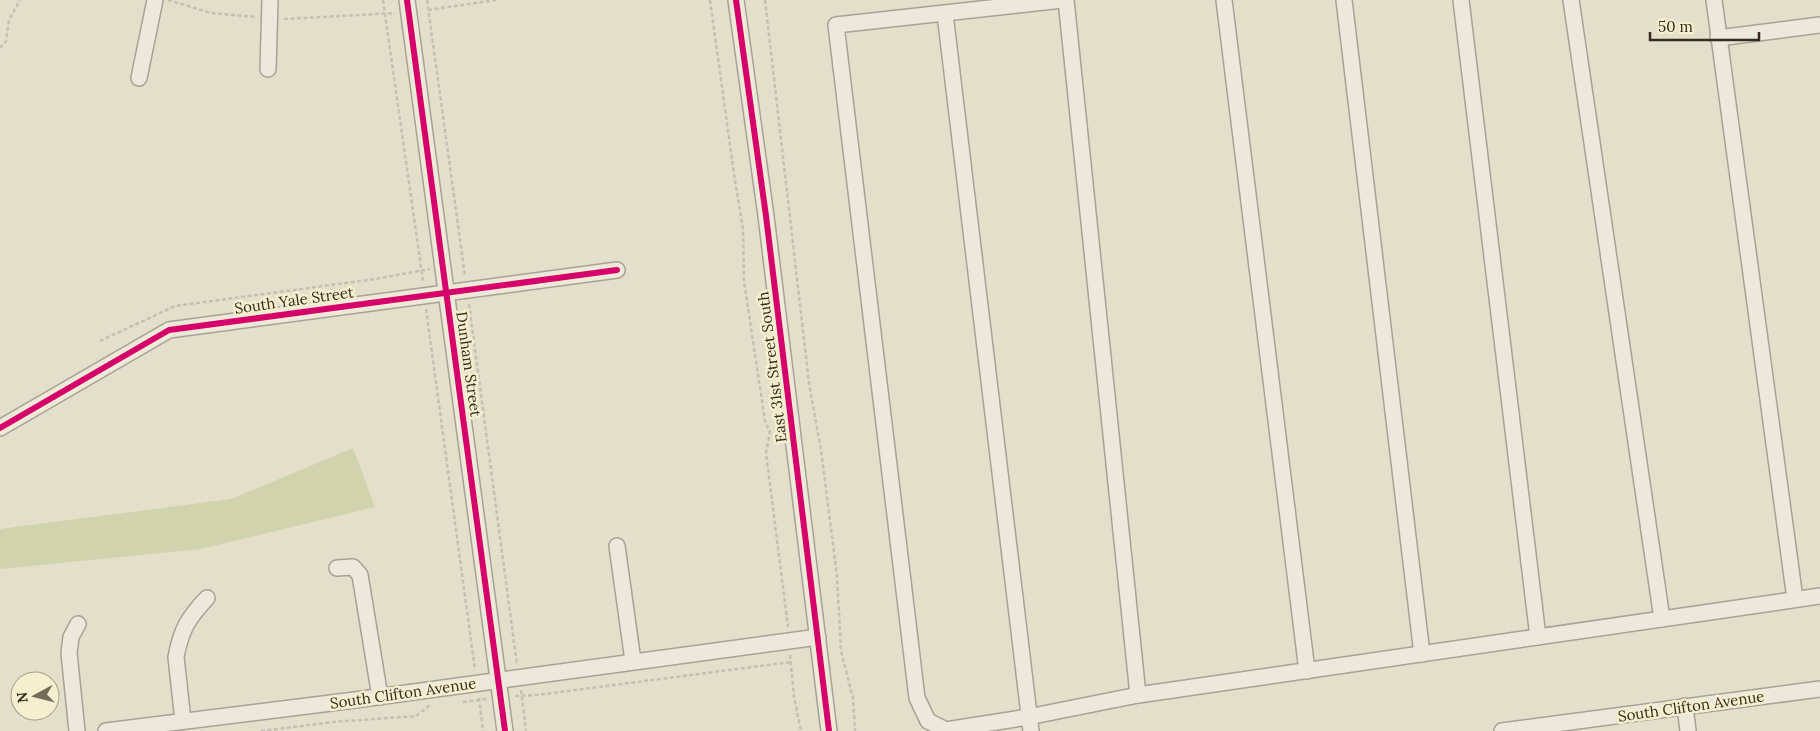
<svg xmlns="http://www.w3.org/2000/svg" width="1820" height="731" viewBox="0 0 1820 731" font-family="Lora,serif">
  <rect width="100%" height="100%" fill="#e4dfca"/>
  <!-- green -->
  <path fill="#d0d4ac" d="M353,448L375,507L201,549L0,569V529L231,499Z"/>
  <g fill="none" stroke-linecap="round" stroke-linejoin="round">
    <defs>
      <g id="minor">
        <path d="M407,0L505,731"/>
        <path d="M736,0L766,216L829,731"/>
        <path d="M1062,0L836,25L917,698L928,721L946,730L1028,717L1138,695L1820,596"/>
        <path d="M1066,0L1138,695"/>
        <path d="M1224,0L1307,671"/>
        <path d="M1344,0L1422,654"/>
        <path d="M1461,0L1538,637"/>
        <path d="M1571,0L1662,619"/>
        <path d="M1714,0L1795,599"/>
        <path d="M945,14L1031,731"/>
        <path d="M1718,38L1820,25"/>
        <path d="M268,69L270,0"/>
        <path d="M139,78L155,0"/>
        <path d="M0,428L169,330L617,270"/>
        <path d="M617,546L633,661"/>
        <path d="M337,568L353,567L360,575L380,697"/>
        <path d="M1685,706L1688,731"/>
        <path d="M183,721L176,657C181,630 188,618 207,598"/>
        <path d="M77,731L69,653L71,637L78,624"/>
        <path d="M106,731L355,700L818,637"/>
        <path d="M1502,731L1820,689"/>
      </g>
    </defs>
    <!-- minor casing -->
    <use href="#minor" stroke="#a8a294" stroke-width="18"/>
    <!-- path -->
    <g stroke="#c4c0b3" stroke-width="2.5" stroke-dasharray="4 2.5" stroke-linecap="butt">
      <path d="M168,0L211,13L256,17"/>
      <path d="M383,0L423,281"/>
      <path d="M427,0L465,276"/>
      <path d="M710,0L735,181L743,229L744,281L765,421L770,432L766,453L788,627"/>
      <path d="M765,0L809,383L821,450L837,576L841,651L853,698L855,731"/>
      <path d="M428,10L496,0"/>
      <path d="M284,19L395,13"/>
      <path d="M0,48L6,41L9,20L20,0"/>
      <path d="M469,304L517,665"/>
      <path d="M426,309L475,670"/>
      <path d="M100,341L175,306L375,279L430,269"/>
      <path d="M790,655L794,697L801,731"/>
      <path d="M521,690L526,731"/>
      <path d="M515,696L537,695L791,662"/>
      <path d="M479,698L483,731"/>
      <path d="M463,702L487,699"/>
      <path d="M261,731L333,722L416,716L430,705"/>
    </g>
    <!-- minor -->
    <use href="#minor" stroke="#ece8dc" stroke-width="15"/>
    <defs>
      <g id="cycleway">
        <path d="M407,0L505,731"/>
        <path d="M736,0L766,216L829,731"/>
        <path d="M0,428L169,330L617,270"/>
      </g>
    </defs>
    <!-- cycleway casing -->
    <use href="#cycleway" stroke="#f5eecf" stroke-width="9"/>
    <!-- cycleway -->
    <use href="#cycleway" stroke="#d6006c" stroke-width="6"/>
  </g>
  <g text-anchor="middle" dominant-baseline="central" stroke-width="5" stroke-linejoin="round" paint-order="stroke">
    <!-- street labels -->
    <g font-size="15" fill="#362b1c" stroke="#f5eecf">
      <text transform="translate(294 300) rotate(-8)">South Yale Street</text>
      <text transform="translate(469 364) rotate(82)">Dunham Street</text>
      <text transform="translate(772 367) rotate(-97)">East 31st Street South</text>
      <text transform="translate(403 693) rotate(-8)">South Clifton Avenue</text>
      <text transform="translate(1691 706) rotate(-8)">South Clifton Avenue</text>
    </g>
  </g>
  <!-- north arrow -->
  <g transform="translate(35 696) rotate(263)"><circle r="24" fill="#f5eecf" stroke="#a9a087"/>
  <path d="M0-4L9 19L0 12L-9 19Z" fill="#736a59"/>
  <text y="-8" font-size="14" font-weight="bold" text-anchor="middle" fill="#362b1c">N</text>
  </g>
  <!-- scale -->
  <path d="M1650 32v8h109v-8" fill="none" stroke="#362b1c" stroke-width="2.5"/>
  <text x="1658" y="32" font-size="15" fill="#362b1c" stroke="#f5eecf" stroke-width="4" paint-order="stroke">50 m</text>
</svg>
